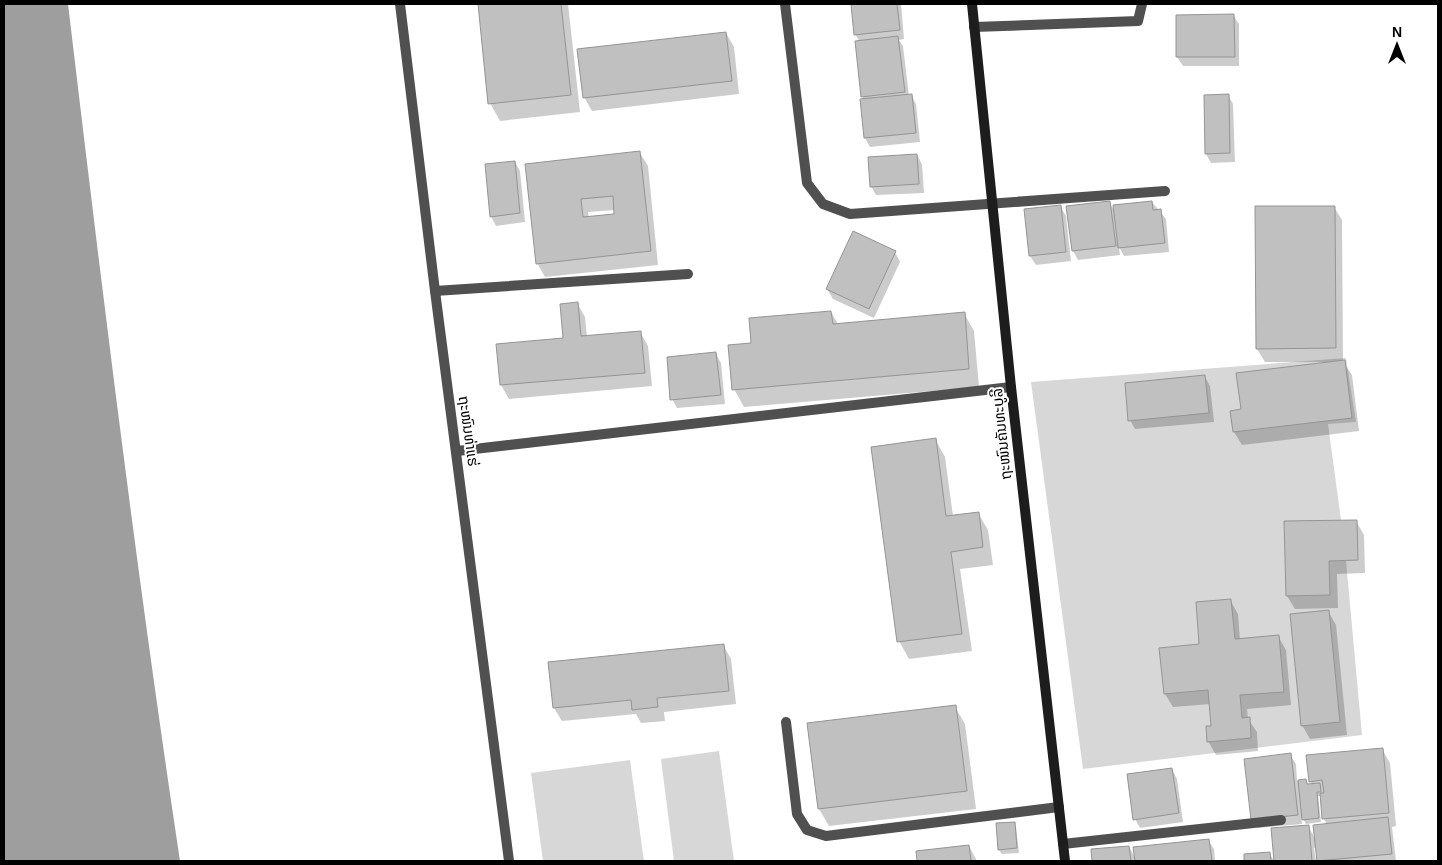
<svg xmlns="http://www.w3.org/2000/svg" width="1442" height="865" viewBox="0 0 1442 865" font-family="Arial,'Noto Sans Lao',sans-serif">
  <rect width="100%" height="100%" fill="#fff"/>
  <!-- green -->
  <g fill="#d7d7d7">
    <path d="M1346,358L1356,422L1328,424L1341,520H1357L1358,560L1346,561L1362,735L1083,769L1031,382Z"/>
    <path d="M719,751L734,861H674L661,759Z"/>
    <path d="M630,760L644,861H543L531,773Z"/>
  </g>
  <!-- water -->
  <path fill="#9e9e9e" d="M4,4H68C102,290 137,576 180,861H4Z"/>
  <!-- shadow -->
  <g fill="#0003" fill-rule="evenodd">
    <path d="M479,4H568L580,112L500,121L490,103Z"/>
    <path d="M852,4H901L904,39L899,40L903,46L909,96L911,95L916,104L920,142L870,147L865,138L860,42L855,34Z"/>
    <path d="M1233,15L1239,24V66H1183L1177,57V16Z"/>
    <path d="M726,33L734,47L739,94L592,111L584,97Z"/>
    <path d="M1228,95L1233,104L1235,162L1211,163L1206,154Z"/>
    <path d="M640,153L648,166L658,265L545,277L537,263L526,165ZM615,210L616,215L589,218L588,212Z"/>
    <path d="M917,155L922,164L924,193L876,195L871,186Z"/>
    <path d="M515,162L520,171L525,222L496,226L491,216Z"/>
    <path d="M1109,202L1115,212L1152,202L1166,219L1169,252L1124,256L1119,247L1120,255L1078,260L1073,251L1067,207Z"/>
    <path d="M1060,206L1066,216L1071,261L1036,265L1030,256L1025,211Z"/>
    <path d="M1334,207L1342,220L1343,362L1352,375L1359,431L1242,445L1234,432L1326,364V362H1265L1257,349Z"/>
    <path d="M895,252L900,262L874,318L833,299L827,289Z"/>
    <path d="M577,303L585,317L587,337L640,332L648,346L652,386L509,399L501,385L498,345L565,339Z"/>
    <path d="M831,312L838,324L964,313L974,331L979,387L744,407L734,389Z"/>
    <path d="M716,354L721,363L725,404L677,408L672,399Z"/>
    <path d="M1205,377L1210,386L1214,422L1135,429L1130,420Z"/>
    <path d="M935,439L945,457L953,516L978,513L988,530L993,565L960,569L972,651L909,659L899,641Z"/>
    <path d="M1356,521L1364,535L1365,573L1337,574L1338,608L1295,609L1287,596Z"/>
    <path d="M1230,600L1238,614L1240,640L1278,636L1286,650L1291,705L1247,709L1248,719L1257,732L1258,751L1216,755L1208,741L1213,727L1211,704L1173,707L1165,694Z"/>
    <path d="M1328,611L1336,625L1347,735L1310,739L1302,725Z"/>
    <path d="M723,645L731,659L736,704L664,712L665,721L641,723L636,714L562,721L554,708Z"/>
    <path d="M955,707L965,724L976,809L829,826L819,809L809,724Z"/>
    <path d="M1382,749L1390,763L1396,826L1392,827L1396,861H1318L1317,847L1314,848L1316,861H1275L1273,830L1308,826L1316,840L1327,825L1324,819L1322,796H1318L1321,822L1306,824L1301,815L1302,824L1257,828L1252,819L1290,755L1296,764L1297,781H1306L1308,785H1312L1310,781Z"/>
    <path d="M1172,769L1177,779L1183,822L1140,828L1135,819Z"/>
    <path d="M1014,823L1016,827L1019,853L1002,854L999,850L997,824Z"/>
    <path d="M1208,840L1214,849L1215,861H1094L1093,851L1129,847L1136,859Z"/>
    <path d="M969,846L977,861H918L917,852Z"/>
    <path d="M1270,854L1274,861H1246L1245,855Z"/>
  </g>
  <!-- building -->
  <g fill="#c0c0c0" stroke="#949494" fill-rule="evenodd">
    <path d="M478,4H561L571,95L488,104Z"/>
    <path d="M851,4H897L900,30L854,35Z"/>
    <path d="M1234,14L1235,57H1176V15Z"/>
    <path d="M726,32L732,81L583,98L577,49Z"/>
    <path d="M898,36L905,92L861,97L855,41Z"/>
    <path d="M912,94L916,133L864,138L860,99Z"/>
    <path d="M1229,94L1230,153L1205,154L1204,95Z"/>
    <path d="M640,151L651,251L536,264L525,164ZM613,196L614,214L583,217L581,199Z"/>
    <path d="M917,154L919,184L870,187L868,157Z"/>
    <path d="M515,161L520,213L490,217L485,164Z"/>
    <path d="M1110,201L1116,246L1072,251L1066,206Z"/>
    <path d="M1152,201L1153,210L1161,209L1165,243L1118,248L1113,205Z"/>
    <path d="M1061,205L1066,252L1029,256L1024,209Z"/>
    <path d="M1255,206H1335L1336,348L1256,349Z"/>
    <path d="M853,231L896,251L869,309L826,289Z"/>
    <path d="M578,302L581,336L641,331L645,373L500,385L496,344L563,338L560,304Z"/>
    <path d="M831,311L833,324L965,312L969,369L732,390L728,345L751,343L749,318Z"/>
    <path d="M716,352L721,395L670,400L667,357Z"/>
    <path d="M1345,360L1352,418L1233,432L1230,411L1241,409L1236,373Z"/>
    <path d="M1205,375L1209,413L1128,421L1125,383Z"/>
    <path d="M936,438L946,516L979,512L983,547L951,552L962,634L897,642L871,447Z"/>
    <path d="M1357,520L1358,560L1329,561L1330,595L1286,596L1284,521Z"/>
    <path d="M1231,599L1235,639L1279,635L1284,692L1240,695L1242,718L1250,717L1251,738L1207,742L1206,726H1211L1208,690L1164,694L1159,648L1199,644L1196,602Z"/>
    <path d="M1329,610L1340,722L1301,726L1290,614Z"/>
    <path d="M724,644L729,691L657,698L658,707L632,710L631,700L553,708L548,662Z"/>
    <path d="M956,705L967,791L818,809L807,723Z"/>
    <path d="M1383,748L1389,813L1322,819L1320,793H1324L1322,780L1309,782L1306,755Z"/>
    <path d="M1291,753L1298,815L1251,820L1244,759Z"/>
    <path d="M1172,768L1179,813L1133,820L1127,774Z"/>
    <path d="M1306,779L1307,784L1320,783L1321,792H1317L1319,818L1302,820L1298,780Z"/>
    <path d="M1388,817L1392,854L1317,861L1313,825Z"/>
    <path d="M1015,822L1017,848L998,850L996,823Z"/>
    <path d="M1309,825L1312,861H1274L1271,828Z"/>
    <path d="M1209,839L1212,861H1135L1133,847Z"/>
    <path d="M969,845L971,861H917L916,851Z"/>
    <path d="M1129,846L1131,861H1092L1091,849Z"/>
    <path d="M1270,852L1271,861H1244V854Z"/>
  </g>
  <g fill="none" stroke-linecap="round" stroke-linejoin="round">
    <!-- lane -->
    <g stroke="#505050" stroke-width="10">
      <path d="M785,4L807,183L823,204L850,214L1165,191"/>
      <path d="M974,27L1138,21L1142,4"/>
      <path d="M435,291L688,274"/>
      <path d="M786,722L797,814L807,830L826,836L1059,807"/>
      <path d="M1063,844L1281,820"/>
    </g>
    <!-- street -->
    <g stroke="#505050" stroke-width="10">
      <path d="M400,4L435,291L509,861"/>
      <path d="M457,451L1011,387"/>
    </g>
    <!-- secondary -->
    <path stroke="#1d1d1d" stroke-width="10" d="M972,4L1011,387L1065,861"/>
  </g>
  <g text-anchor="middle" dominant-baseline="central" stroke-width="4" stroke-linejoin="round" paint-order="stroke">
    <!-- street labels -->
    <g font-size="15" fill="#000" stroke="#fff">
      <text transform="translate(469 431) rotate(82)">ຖະໜົນທ່າແຮ່</text>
      <text transform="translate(1001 434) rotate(-96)">ຖະໜົນຄັນທະບູລີ</text>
    </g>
  </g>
  <!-- border -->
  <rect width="1442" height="865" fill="none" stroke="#000000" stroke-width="10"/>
  <!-- north arrow -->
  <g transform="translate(1397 45)" stroke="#ffffff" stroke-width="4" paint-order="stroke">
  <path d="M0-4L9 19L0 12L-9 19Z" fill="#000000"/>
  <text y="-8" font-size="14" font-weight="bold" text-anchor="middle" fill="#000000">N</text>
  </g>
</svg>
